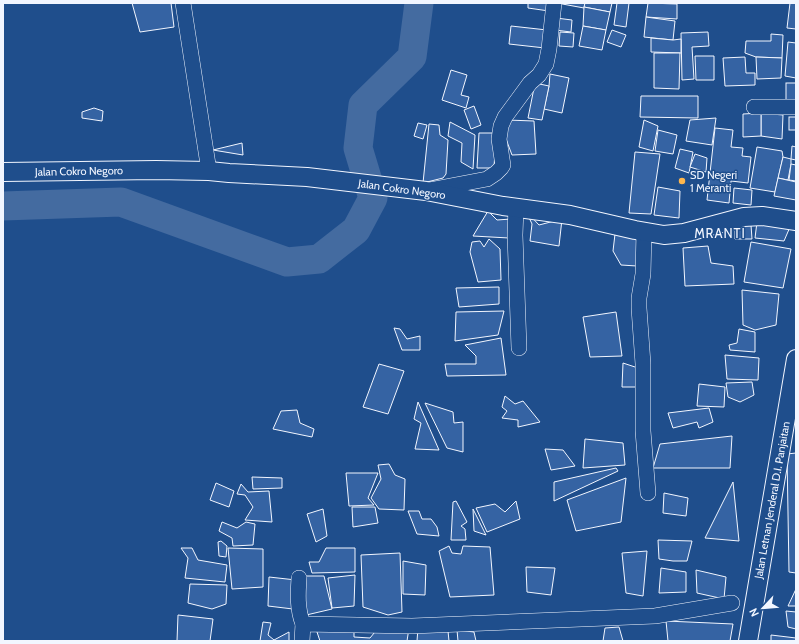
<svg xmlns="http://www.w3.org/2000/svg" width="799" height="644" viewBox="0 0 799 644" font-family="Cabin,sans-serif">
  <rect width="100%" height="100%" fill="#1f4e8c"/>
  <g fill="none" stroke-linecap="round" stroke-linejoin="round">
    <!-- river -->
    <path stroke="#446ba0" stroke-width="29" d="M3,206L121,202L287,262L319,259L356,230L373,198L358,148L363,105L412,57L419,3"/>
  </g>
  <!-- building -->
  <g fill="#3563a3" stroke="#f2f6ff">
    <path d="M132,3H171L174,27L140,32Z"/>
    <path d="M528,3H550L549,11L528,8Z"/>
    <path d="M557,3H585L584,8Z"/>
    <path d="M585,3H612L610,12L584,7Z"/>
    <path d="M617,3H629L626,27L614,25Z"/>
    <path d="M648,3L677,4V19L646,17Z"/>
    <path d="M790,3H796V29L787,28Z"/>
    <path d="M584,7L610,12L606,30L583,26Z"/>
    <path d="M646,17L675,21L673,40L644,37Z"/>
    <path d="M556,18L572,20L571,32L555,30Z"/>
    <path d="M511,26L547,30L545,48L509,44Z"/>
    <path d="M583,26L606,30L602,50L579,46Z"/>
    <path d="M612,30L626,35L621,47L607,42Z"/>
    <path d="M560,32L574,33L573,47L559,46Z"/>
    <path d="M708,32L709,46L692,47L694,79L682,80L681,33Z"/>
    <path d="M771,34L783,35L782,58L756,57L745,53L746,41H771Z"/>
    <path d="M651,38L673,40L681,39V53L651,52Z"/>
    <path d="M788,42L796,43V78L785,76Z"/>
    <path d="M654,53H680L679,89L654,88Z"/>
    <path d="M695,56H714V80H696Z"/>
    <path d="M745,57L746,73H755V85L725,86L723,58Z"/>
    <path d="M756,57L782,58L781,78L757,79Z"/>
    <path d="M451,70L467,75L461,95L469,97L466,108L442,100Z"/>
    <path d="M550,74L569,78L562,113L544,109L549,86Z"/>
    <path d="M535,83L549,86L542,120L528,118Z"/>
    <rect x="786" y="83" width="10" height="19"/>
    <path d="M641,96H698V118L640,117Z"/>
    <path d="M474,106L481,125L471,129L464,110Z"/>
    <path d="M94,108L103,111L102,121L82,118V112Z"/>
    <path d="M761,113L783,115L782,139L761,136Z"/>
    <path d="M761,113V136L743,137V114Z"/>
    <rect x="789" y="117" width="7" height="13"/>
    <path d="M716,118L712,145L686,141L690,120Z"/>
    <path d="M507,120L534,121L536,154L512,155L503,131Z"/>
    <path d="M644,120L658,126L653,151L639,147Z"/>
    <path d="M450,122L475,135L473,169L461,162L462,143L448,136Z"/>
    <path d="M418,123L427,125L423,139L414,136Z"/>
    <path d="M429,124L439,125L440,135L448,140L446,174L443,178L423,183Z"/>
    <path d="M715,128L733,130L731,147L743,148L742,156L751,157L748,183L731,181L729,203L707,200Z"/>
    <path d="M658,130L677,135L673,154L655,151Z"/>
    <path d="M479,133H496L494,168H477Z"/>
    <path d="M242,143L243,155L213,150Z"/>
    <path d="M792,146L796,147V160L791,159Z"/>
    <path d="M757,147L782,151L783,157L775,192L750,188Z"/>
    <path d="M680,149L693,152L689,173L675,168Z"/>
    <path d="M635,152L660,154L651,214L629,213Z"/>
    <path d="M695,154L707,158L706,172L690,167Z"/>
    <path d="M783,157L791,159V164L788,180L778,178Z"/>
    <path d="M791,164L796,165V181L789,180Z"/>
    <path d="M778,178L796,182V200L774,196Z"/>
    <path d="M658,187L680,191L679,218L654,215Z"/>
    <path d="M734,188L752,190L751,205L733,203Z"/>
    <path d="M488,211L497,220L511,219L509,238L473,236Z"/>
    <path d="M526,211L539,225L562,219L559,246L530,241L532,224Z"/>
    <path d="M757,222L790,227L784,241L755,238Z"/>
    <path d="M735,225H751L752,239H735Z"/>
    <path d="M615,234L639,236L637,266L621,265L613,251Z"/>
    <path d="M489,239L500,249L501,280L478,282L470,252L472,242L480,241L484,247Z"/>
    <path d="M751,242L791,249L783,288L744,282Z"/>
    <path d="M708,246L711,263L733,266L734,284L685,286L683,248Z"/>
    <path d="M499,287V304L459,307L456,288Z"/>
    <path d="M742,290L779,294L776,325L755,330L743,325Z"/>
    <path d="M504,311L498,335L455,341L456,312Z"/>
    <path d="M616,312L622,356L590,357L583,317Z"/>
    <path d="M394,328L400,329L407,339L420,336V350H402Z"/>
    <path d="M739,329L755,332V352L730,350L729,345L737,343Z"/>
    <path d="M501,338L506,375L447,376L445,364H476V356L465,345Z"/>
    <path d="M725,355L759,358L758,380L727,379Z"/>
    <path d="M623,363L638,368L637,387H622Z"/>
    <path d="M379,364L404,371L388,414L363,407Z"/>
    <path d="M752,382L754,395L740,402L728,397L726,383Z"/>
    <path d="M699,384L725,387L724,407L697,406Z"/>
    <path d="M505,396L515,404L523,401L540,422L518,427V420L502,418L507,411L502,407Z"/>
    <path d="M418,402L439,450L415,449L421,423L414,419Z"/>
    <path d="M425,403L453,412L454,423L463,422V452L447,448Z"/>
    <path d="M709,408L713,422L699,428L697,422L673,428L668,413Z"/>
    <path d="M297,410L300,423L314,429L312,437L273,429L281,411Z"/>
    <path d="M732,436L730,468H653L660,444Z"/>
    <path d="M585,439L623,443L625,465L583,468Z"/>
    <path d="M545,449L563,450L575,466L551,470Z"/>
    <path d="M796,453V573L789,572L787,454Z"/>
    <path d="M389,464L395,475L405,479L404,510L379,509L371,498L381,479L378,465Z"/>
    <path d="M616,468L618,471L554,501V482Z"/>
    <path d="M346,473H378L368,498L374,505L349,506Z"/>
    <path d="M252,477L282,478V488L253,489Z"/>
    <path d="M626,478L621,522L576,531L567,500Z"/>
    <path d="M733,482L739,541L705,538Z"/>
    <path d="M216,483L234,491L229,507L210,500Z"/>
    <path d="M241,484L248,492L269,491L272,522L245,520L253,507L245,495L237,494Z"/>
    <path d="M664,493L688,498L686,516L663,513Z"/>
    <path d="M456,501L467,522L461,526L465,529L466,540H451L453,502Z"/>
    <path d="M516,501L520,519L487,532L476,508L495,504L505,512Z"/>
    <path d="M352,507H375L378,523L353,527Z"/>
    <path d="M323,509L327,536L316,542L307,514Z"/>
    <path d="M473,509L486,535L474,531Z"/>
    <path d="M408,511H419L422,519H431L437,527L439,536L417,534Z"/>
    <path d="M222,522L237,528L246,522L255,524L253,545L233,546L232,538L219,531Z"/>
    <path d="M658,540L692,541L687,561H673L659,559Z"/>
    <path d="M221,541L227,546L226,557L219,556L218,542Z"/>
    <path d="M449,546L452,553L461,554L463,546L490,547L494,595L450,597L439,551Z"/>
    <path d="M181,548H192L198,560L227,565L225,582L185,578L188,558Z"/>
    <path d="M228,548L263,549V587L232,589Z"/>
    <path d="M326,548H355V572L312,573L309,562H319Z"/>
    <path d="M647,551L643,596L626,593L622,553Z"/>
    <path d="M400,553L402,612L388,615L363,607L361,555Z"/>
    <path d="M403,561L426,565L425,595L403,594Z"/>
    <path d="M526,567L555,568L551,595L527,592Z"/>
    <path d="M661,568L686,572V592L659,593Z"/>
    <path d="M696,570L726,577L724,599L697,593Z"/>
    <path d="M355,575L354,606L332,608L328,578Z"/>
    <path d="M301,576H324L332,609L302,616Z"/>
    <path d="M269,577L296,580L293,609L268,606Z"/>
    <path d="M190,584L227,585L226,604L212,609L188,603Z"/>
    <path d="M796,589V606H788Z"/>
    <path d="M786,611L796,612V629L788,627Z"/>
    <path d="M178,615L213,619L210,641H177Z"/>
    <path d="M666,621L733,624L730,641H668Z"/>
    <path d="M263,622L271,623L268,635L274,640L289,632V641H260Z"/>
    <path d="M315,626H354V637L370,638L379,627L409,628L407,641H320Z"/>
    <path d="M619,627L623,641H603L605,628Z"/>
    <path d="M418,628L448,631L449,641H417Z"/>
    <path d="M457,630L474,632L476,641H458Z"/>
    <path d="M771,635L796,638V641H771Z"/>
  </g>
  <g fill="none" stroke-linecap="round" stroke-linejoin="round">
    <defs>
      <g id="minor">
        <path d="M183,3L209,171"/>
        <path d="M754,107H796"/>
        <path d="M429,190L487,179L496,173L501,168L503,165L502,159L499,139L501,126L505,117L530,83L539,75L546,64L549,49L554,3"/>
        <path d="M516,207L515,235L519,348"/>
        <path d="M644,232L643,274L639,298V308L643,364V431L648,493"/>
        <path d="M299,578C298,593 297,609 303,624"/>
        <path d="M302,641L303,624L412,626L655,616L732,603"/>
      </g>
      <g id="tertiary">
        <path d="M3,172L156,170L209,171L229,173L307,177L426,191L503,206L570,215L635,230L664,235L684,233L744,217L762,216L796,221"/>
        <path d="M748,641L796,359"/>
      </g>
    </defs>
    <!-- minor casing -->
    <use href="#minor" stroke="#f2f6ff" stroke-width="16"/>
    <!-- tertiary casing -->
    <use href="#tertiary" stroke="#f2f6ff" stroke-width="20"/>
    <!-- minor -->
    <use href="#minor" stroke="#1f4e8c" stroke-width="15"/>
    <!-- tertiary -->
    <use href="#tertiary" stroke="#1f4e8c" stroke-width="18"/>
  </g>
  <!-- markers -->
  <circle fill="#ffb74d" stroke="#1f4e8c" stroke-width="1.5" cx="682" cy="181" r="4"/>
  <g text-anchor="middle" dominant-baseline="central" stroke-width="3" stroke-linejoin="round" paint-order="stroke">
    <!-- street labels -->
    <g font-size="11" fill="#f2f6ff" stroke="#1f4e8c">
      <text transform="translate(79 171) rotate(-1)">Jalan Cokro Negoro</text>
      <text transform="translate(402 189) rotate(8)">Jalan Cokro Negoro</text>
      <text transform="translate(772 500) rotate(-80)">Jalan Letnan Jenderal D.I. Panjaitan</text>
    </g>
    <!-- poi labels -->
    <g font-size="11" fill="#f2f6ff" stroke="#1f4e8c" text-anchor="start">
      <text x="690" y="175">SD Negeri<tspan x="690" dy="13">1 Meranti</tspan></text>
    </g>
    <!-- quarter labels -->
    <g font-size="13" letter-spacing="1" fill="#f2f6ff" stroke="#1f4e8c">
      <text x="720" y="233">MRANTI</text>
    </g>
  </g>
  <!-- border -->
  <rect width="799" height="644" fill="none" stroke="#f2f6ff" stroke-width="8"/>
  <!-- north arrow -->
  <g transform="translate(763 608) rotate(244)" stroke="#1f4e8c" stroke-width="3" paint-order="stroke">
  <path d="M0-3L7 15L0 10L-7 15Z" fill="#f2f6ff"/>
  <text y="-6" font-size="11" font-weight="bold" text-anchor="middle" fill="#f2f6ff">N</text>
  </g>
</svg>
